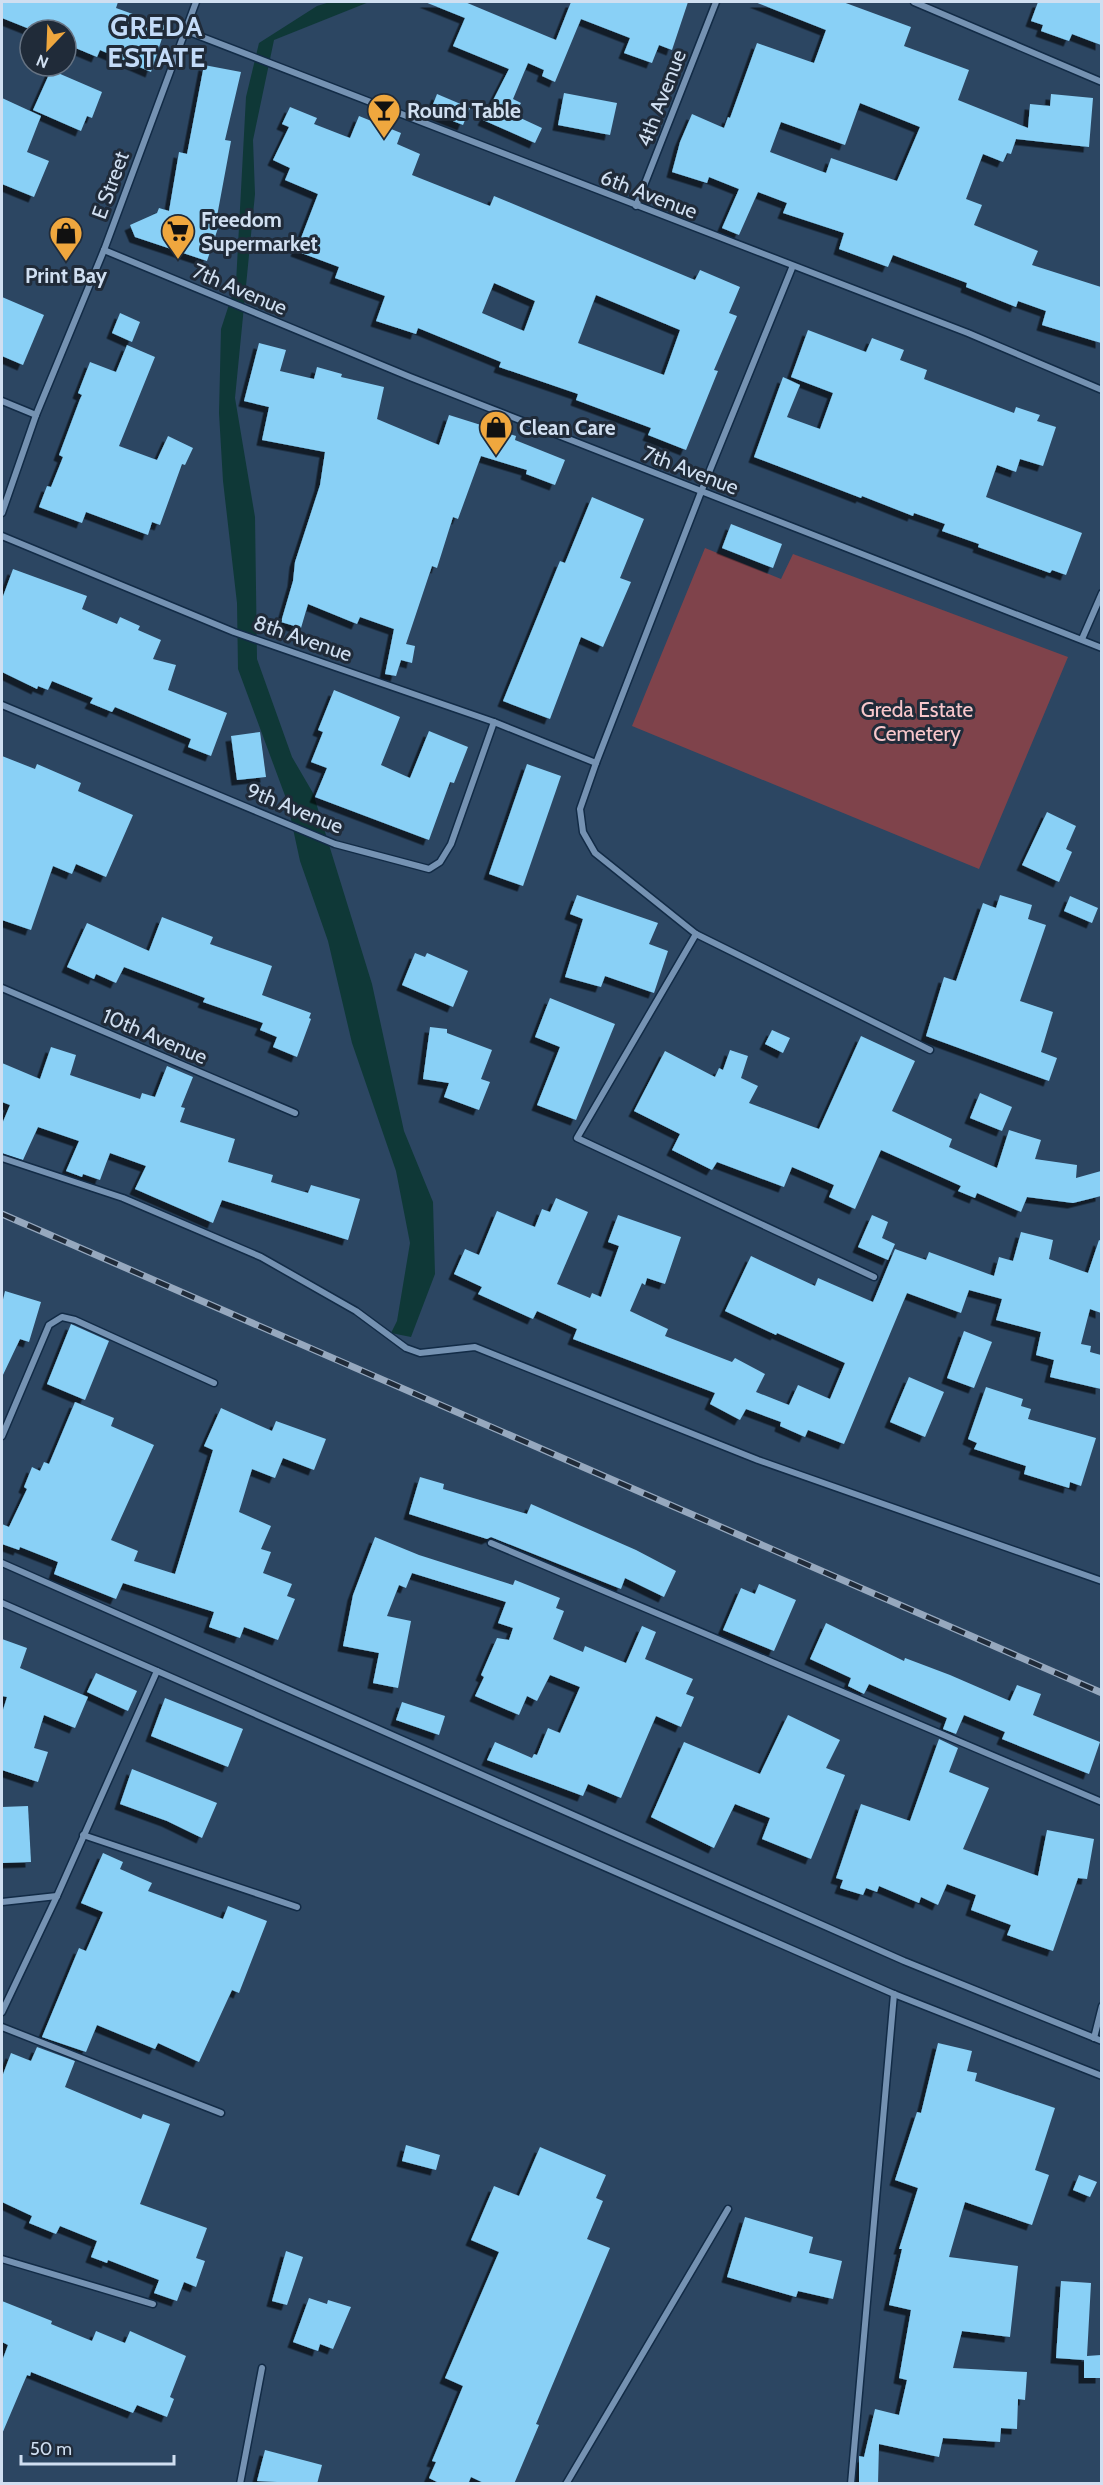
<svg xmlns="http://www.w3.org/2000/svg" width="1103" height="2485" viewBox="0 0 1103 2485" font-family="Cabin,sans-serif">
  <defs>
    <filter id="shadow"><feDropShadow dx="-5.5" dy="5.5" stdDeviation="0" flood-color="#0009"/></filter>
  </defs>
  <rect width="100%" height="100%" fill="#2c4662"/>
  <!-- green -->
  <path fill="#7f434b" d="M705,548L781,579L793,554L1068,657L979,869L632,726Z"/>
  <!-- water -->
  <path fill="#0f3837" d="M330,2H369L274,40L253,140L255,194L235,398L255,517L257,659L292,757L313,793L372,984L404,1131L433,1202L435,1274L411,1337L391,1333L397,1321L410,1243L396,1171L352,1043L328,941L300,861L287,801L238,669L237,603L223,481L219,413L221,329L236,283L246,97L259,43L317,6Z"/>
  <!-- building -->
  <g fill="#89d0f6" fill-rule="evenodd" filter="url(#shadow)">
    <path d="M2,2H118L116,8L166,26L151,72L100,50L97,57L66,44V30H32L2,18Z"/>
    <path d="M425,2H465L556,40L571,2H688L672,50L659,45L652,63L624,53L630,38L581,19L555,82L542,76L544,70L528,63L513,99L521,103L514,115L542,128L535,143L483,120L509,69L453,46L465,18Z"/>
    <path d="M755,2H843L911,27L904,46L969,70L958,100L1028,128L1030,104L1050,106L1051,94L1093,98L1089,147L1016,139L1011,154L1007,153L1003,162L983,154L966,199L982,205L974,225L1038,251L1032,265L1101,287V343L1042,325L1046,311L1018,301L1016,307L966,287L967,283L893,255L888,267L839,249L844,233L783,213L787,203L758,192L739,235L722,228L739,189L709,177L707,183L672,172L680,142L692,114L724,128L728,117L730,118L757,43L814,63L826,30ZM860,103L920,127L897,181L831,158L826,173L770,152L781,122L845,145Z"/>
    <path d="M1038,2H1101V45L1072,34L1069,41L1041,31L1043,25L1031,21Z"/>
    <path d="M204,65L241,72L225,140L231,141L215,227L218,228L207,261L135,237L130,225L157,213L159,208L169,211L179,152L187,154Z"/>
    <path d="M51,70L102,92L92,118L87,116L81,131L33,110Z"/>
    <path d="M564,93L617,103L610,135L558,125Z"/>
    <path d="M437,94L470,108L463,125L430,112Z"/>
    <path d="M2,98L41,116L27,152L49,161L34,197L2,184Z"/>
    <path d="M290,107L317,118L314,124L350,138L359,116L401,133L397,144L420,154L412,175L490,206L494,196L695,280L700,270L740,287L729,313L737,316L714,370L718,371L686,450L648,435L651,428L576,400L578,394L499,367L501,362L418,328L416,334L376,321L385,296L335,278L339,267L296,251L318,194L285,180L290,168L273,160L289,127L282,124ZM494,283L535,301L524,331L482,313ZM596,295L680,330L664,375L578,343Z"/>
    <path d="M2,297L44,315L23,365L2,356Z"/>
    <path d="M120,313L140,322L132,342L112,333Z"/>
    <path d="M808,330L866,352L872,338L904,350L900,360L927,370L924,379L1014,413L1016,407L1040,415L1037,421L1056,427L1043,466L1020,459L1016,472L997,465L986,497L1082,533L1066,575L1052,570L1050,573L978,547L979,544L942,531L945,524L914,513L913,516L862,496L861,498L754,457L783,377L800,385L787,417L820,429L833,393L791,377Z"/>
    <path d="M259,343L286,350L280,371L314,379L317,367L342,374L341,377L384,387L377,419L439,445L449,415L516,436L515,440L565,460L555,485L526,474L527,470L481,456L458,519L453,517L437,568L432,566L406,644L415,646L412,663L401,660L396,676L385,674L394,629L360,617L357,624L308,604L301,628L281,622L293,581L295,562L320,485L325,452L262,440L269,407L244,401Z"/>
    <path d="M127,345L155,357L119,446L157,460L168,436L193,448L185,465L182,464L160,525L152,522L148,535L86,512L82,523L39,507L47,486L51,487L63,457L59,455L80,399L82,395L78,393L90,362L116,372Z"/>
    <path d="M592,497L644,519L620,578L631,582L603,647L581,637L550,719L503,701L560,561L565,563Z"/>
    <path d="M731,524L782,544L773,568L722,548Z"/>
    <path d="M13,569L87,596L82,609L117,624L120,617L140,626L138,630L161,640L153,659L176,665L168,690L227,713L211,756L188,747L191,739L115,707L112,712L90,703L93,698L52,681L48,690L38,686L37,689L2,672V599Z"/>
    <path d="M334,690L400,717L381,765L410,778L429,731L468,747L454,783L450,782L429,840L315,797L327,768L311,762L323,732L318,730Z"/>
    <path d="M260,732L266,777L237,780L231,736Z"/>
    <path d="M2,756L35,769L37,764L81,783L78,791L133,815L106,877L76,864L72,874L53,866L31,930L2,920Z"/>
    <path d="M527,764L561,776L523,886L489,874Z"/>
    <path d="M1047,812L1076,826L1066,849L1072,852L1059,882L1022,865Z"/>
    <path d="M577,895L658,923L649,944L668,951L654,993L605,976L601,987L565,977L583,919L570,914Z"/>
    <path d="M1000,895L1032,905L1028,919L1046,925L1020,1001L1053,1012L1041,1052L1057,1058L1049,1081L926,1036L944,977L956,981L983,903L996,908Z"/>
    <path d="M1070,896L1098,908L1092,923L1064,911Z"/>
    <path d="M162,917L213,937L210,944L272,966L262,995L311,1013L309,1018L311,1019L297,1057L273,1047L277,1037L260,1030L263,1023L203,1002L205,998L124,967L116,983L96,974L94,979L67,967L87,923L149,951Z"/>
    <path d="M415,953L425,957L427,953L468,971L453,1007L402,985Z"/>
    <path d="M550,998L615,1024L576,1120L537,1105L560,1047L535,1037Z"/>
    <path d="M430,1027L447,1029V1033L492,1050L481,1079L490,1082L479,1110L444,1097L449,1083L423,1079Z"/>
    <path d="M772,1030L790,1038L783,1053L765,1044Z"/>
    <path d="M861,1036L915,1061L892,1111L952,1139L949,1147L997,1168L1009,1130L1041,1140L1035,1159L1077,1165L1076,1178L1101,1171V1196L1073,1203L1027,1197L1021,1212L977,1193L975,1198L958,1191L961,1186L881,1150L855,1209L829,1197L834,1185L792,1167L784,1187L717,1162L712,1170L672,1150L680,1134L634,1111L665,1051L715,1077L719,1068L723,1070L730,1050L748,1056L741,1078L758,1086L749,1103L819,1129Z"/>
    <path d="M51,1047L76,1055L70,1075L140,1099L142,1093L155,1097L167,1066L193,1077L181,1107L185,1108L180,1122L235,1139L228,1162L273,1175L271,1182L308,1193L311,1185L360,1199L348,1240L222,1200L213,1223L135,1189L146,1166L110,1153L100,1180L83,1174L82,1177L66,1171L79,1141L38,1127L23,1160L2,1153V1124L10,1105L2,1102V1063L40,1079Z"/>
    <path d="M980,1093L1012,1107L1002,1131L970,1118Z"/>
    <path d="M556,1198L588,1212L557,1284L590,1298L592,1293L601,1297L619,1246L608,1242L618,1215L681,1237L665,1284L647,1278L645,1285L642,1283L630,1311L668,1329L665,1336L732,1362L735,1358L765,1374L756,1392L789,1405L798,1385L830,1399L845,1363L777,1333L776,1335L725,1311L751,1256L815,1286L818,1278L873,1302L895,1249L926,1260L929,1252L994,1276L999,1257L1013,1261L1021,1232L1053,1240L1049,1259L1088,1273L1099,1240L1101,1241V1313L1090,1309L1081,1344L1091,1346L1090,1352L1101,1355V1389L1050,1377L1054,1360L1036,1355L1041,1332L996,1320L1002,1299L969,1290L961,1313L907,1293L844,1444L808,1430L805,1437L780,1426L781,1422L746,1409L740,1420L710,1404L715,1393L573,1339L577,1329L537,1311L533,1319L478,1294L482,1287L454,1274L465,1249L479,1255L497,1211L535,1227L542,1209L550,1212Z"/>
    <path d="M872,1215L888,1222L882,1238L895,1244L888,1260L858,1247Z"/>
    <path d="M5,1291L41,1302L29,1342L20,1339L2,1377V1304Z"/>
    <path d="M71,1324L109,1341L85,1400L47,1384Z"/>
    <path d="M964,1331L992,1342L974,1388L947,1378Z"/>
    <path d="M909,1377L944,1392L925,1437L890,1422Z"/>
    <path d="M986,1387L1023,1399L1021,1406L1031,1409L1028,1419L1096,1438L1081,1486L1070,1482L1069,1488L1024,1474L1026,1466L974,1449L977,1443L968,1439Z"/>
    <path d="M75,1402L114,1418L111,1426L154,1445L111,1540L138,1551L134,1561L175,1574L213,1450L204,1446L221,1408L272,1431L276,1421L326,1439L314,1470L283,1458L275,1478L252,1469L239,1512L271,1526L261,1549L271,1552L263,1573L292,1584L287,1596L295,1599L278,1640L244,1627L240,1638L209,1627L214,1612L123,1583L116,1599L54,1574L58,1562L20,1547L19,1550L2,1544V1524L9,1527L27,1489L24,1487L32,1467L40,1471L44,1462L49,1464Z"/>
    <path d="M420,1477L444,1484L443,1489L527,1514L531,1504L636,1550L676,1571L664,1597L625,1578L621,1589L491,1537L487,1539L409,1514Z"/>
    <path d="M375,1537L419,1555L513,1585L515,1580L560,1598L556,1608L564,1611L553,1639L583,1652L585,1646L626,1663L642,1626L656,1632L645,1659L693,1679L686,1694L694,1697L681,1727L656,1716L621,1798L588,1784L583,1796L487,1760L495,1742L532,1758L534,1754L537,1755L548,1728L560,1733L580,1687L550,1675L537,1701L527,1696L519,1715L475,1696L484,1677L481,1675L497,1638L509,1640L513,1628L498,1623L506,1602L412,1573L406,1588L399,1585L387,1616L411,1621L398,1688L373,1683L379,1653L343,1646L353,1595Z"/>
    <path d="M759,1584L796,1600L774,1651L723,1630L741,1588L755,1594Z"/>
    <path d="M826,1623L904,1661L905,1658L950,1675L1010,1701L1017,1685L1041,1694L1033,1715L1100,1742L1089,1774L1002,1739L1005,1732L964,1715L956,1734L943,1729L947,1718L869,1684L864,1694L848,1686L851,1678L810,1659Z"/>
    <path d="M2,1639L27,1648L20,1668L88,1697L75,1728L44,1715L34,1748L48,1752L38,1782L2,1770V1713L7,1697L2,1696Z"/>
    <path d="M96,1673L137,1691L128,1711L87,1692Z"/>
    <path d="M165,1698L243,1729L228,1767L151,1736Z"/>
    <path d="M402,1702L445,1716L439,1735L396,1720Z"/>
    <path d="M788,1715L840,1740L826,1768L845,1775L811,1859L762,1839L770,1818L735,1804L714,1848L651,1817L684,1742L760,1774Z"/>
    <path d="M939,1739L958,1748L949,1772L989,1788L963,1849L1038,1876L1047,1830L1094,1839L1087,1879L1078,1878L1053,1951L1007,1935L1011,1925L971,1910L976,1895L947,1884L938,1905L921,1897L919,1903L879,1886L877,1892L866,1888L863,1895L840,1888L843,1880L836,1878L861,1804L910,1821Z"/>
    <path d="M132,1769L217,1803L202,1838L167,1821L120,1804Z"/>
    <path d="M28,1806L31,1862L2,1863V1807Z"/>
    <path d="M103,1853L123,1862L120,1869L152,1883L148,1891L223,1919L228,1906L267,1921L239,1993L232,1990L199,2062L158,2043L155,2049L97,2025L86,2052L42,2037L79,1948L86,1951L103,1912L81,1903Z"/>
    <path d="M938,2043L972,2051L967,2071L977,2073L975,2081L1055,2108L1035,2170L1049,2175L1032,2225L965,2202L949,2257L1018,2266L1010,2337L962,2331L953,2368L1027,2372L1025,2400L1018,2399L1017,2429L1001,2428L1000,2442L943,2438L939,2457L879,2444L878,2484H859V2456L864,2457L875,2409L899,2415L907,2380L899,2378L911,2310L889,2305L902,2249H899L918,2188L895,2180L917,2112L921,2113Z"/>
    <path d="M37,2047L75,2061L65,2087L141,2119L143,2114L170,2124L140,2204L207,2228L196,2258L205,2261L196,2287L184,2282L177,2301L154,2293L159,2280L108,2260L107,2263L91,2257L97,2241L60,2226L56,2234L29,2223L32,2216L2,2202V2077L11,2053L31,2061Z"/>
    <path d="M406,2145L440,2155L436,2170L402,2161Z"/>
    <path d="M540,2147L606,2175L596,2198L603,2201L587,2239L610,2248L536,2424L539,2425L514,2484H486L471,2477L468,2484H441L429,2478L436,2462L432,2461L463,2386L445,2378L499,2252L471,2240L494,2186L519,2196Z"/>
    <path d="M1079,2175L1097,2182L1090,2197L1073,2190Z"/>
    <path d="M745,2217L813,2237L809,2253L842,2261L833,2299L798,2291L796,2297L727,2277Z"/>
    <path d="M286,2251L303,2257L287,2305L272,2301Z"/>
    <path d="M1061,2281L1091,2283L1087,2356L1101,2355V2378H1084V2360L1056,2358Z"/>
    <path d="M309,2298L327,2304L328,2300L351,2307L333,2349L320,2344L318,2351L293,2342Z"/>
    <path d="M2,2301L52,2321L51,2324L92,2341L96,2331L125,2343L130,2331L186,2356L170,2397L174,2399L167,2417L137,2405L133,2413L31,2372L30,2376L27,2375L2,2434V2361L8,2345L2,2342Z"/>
    <path d="M265,2450L322,2465L317,2484L257,2481Z"/>
  </g>
  <g fill="none" stroke-linecap="round" stroke-linejoin="round">
    <defs>
      <g id="street">
        <path d="M914,2L1102,82"/>
        <path d="M184,30L968,333L1102,390"/>
        <path d="M636,206L716,2"/>
        <path d="M104,250L410,377L1102,648"/>
        <path d="M792,268L701,492L596,763L580,809L583,832L595,853L696,934L930,1050"/>
        <path d="M2,401L36,415"/>
        <path d="M2,513L36,415L104,250L196,2"/>
        <path d="M2,536L234,632L494,722L596,763"/>
        <path d="M1082,639L1102,593"/>
        <path d="M2,705L335,844L429,869L440,862L451,844L494,722"/>
        <path d="M696,934L577,1138L874,1277"/>
        <path d="M2,988L295,1113"/>
        <path d="M2,1158L123,1198L261,1257L356,1311L406,1348L420,1353L475,1347L758,1460L1102,1581"/>
        <path d="M2,1436L49,1325L62,1317L75,1320L214,1383"/>
        <path d="M491,1543L1102,1802"/>
        <path d="M2,1563L904,1961L1102,2041"/>
        <path d="M2,1603L894,1994L1102,2076"/>
        <path d="M83,1835L297,1907"/>
        <path d="M2,1902L57,1896"/>
        <path d="M2,2012L57,1896L157,1671"/>
        <path d="M2,2027L221,2113"/>
        <path d="M1094,2038L1102,2006"/>
        <path d="M2,2259L153,2304"/>
        <path d="M240,2484L262,2368"/>
        <path d="M566,2484L728,2209"/>
        <path d="M851,2484L894,1994"/>
      </g>
    </defs>
    <!-- street casing -->
    <use href="#street" stroke="#122b46" stroke-width="9"/>
    <!-- street -->
    <use href="#street" stroke="#7592b2" stroke-width="6"/>
    <defs>
      <path id="rail" d="M2,1214L1102,1693"/>
    </defs>
    <!-- rail casing -->
    <use href="#rail" stroke="#96a8be" stroke-width="7"/>
    <!-- rail -->
    <use href="#rail" stroke="#202b39" stroke-width="4.5" stroke-dasharray="14" stroke-linecap="butt"/>
  </g>
  <!-- icons -->
  <defs>
    <symbol id="bar-pin" viewBox="-11 -11 22 30"><path d="M0 17L-7.5 6A9.5 9.5 0 1 1 7.5 6Z" fill="#efa73e" stroke="#202b39"/><path d="M-6-5H6L.8 .8V4.5H3.5V6h-7V4.5H-.8V.8Z" fill="#111"/></symbol>
    <symbol id="supermarket-pin" viewBox="-11 -11 22 30"><path d="M0 17L-7.5 6A9.5 9.5 0 1 1 7.5 6Z" fill="#efa73e" stroke="#202b39"/><path d="M-6-5.5h2.5l.6 2H6L4.5 2H-2.5L-4.4-4H-6ZM-1.5 3.2a1.3 1.3 0 1 0 .1 0ZM3 3.2a1.3 1.3 0 1 0 .1 0Z" fill="#111"/></symbol>
    <symbol id="shop-pin" viewBox="-11 -11 22 30"><path d="M0 17L-7.5 6A9.5 9.5 0 1 1 7.5 6Z" fill="#efa73e" stroke="#202b39"/><path d="M-5-2.5h2.3a2.7 3.5 0 0 1 5.4 0H5L5.5 6h-11ZM-1.5-2.5h3a1.5 2.3 0 0 0-3 0Z" fill="#111"/></symbol>
  </defs>
  <g fill-rule="evenodd">
    <use href="#bar-pin" x="365" y="91" width="38" height="52"/>
    <use href="#supermarket-pin" x="159" y="212" width="38" height="52"/>
    <use href="#shop-pin" x="47" y="214" width="38" height="52"/>
    <use href="#shop-pin" x="477" y="408" width="38" height="52"/>
  </g>
  <g text-anchor="middle" dominant-baseline="central" stroke-width="6" stroke-linejoin="round" paint-order="stroke">
    <!-- street labels -->
    <g font-size="21" fill="#d0dff1" stroke="#202b39">
      <text transform="translate(661 98) rotate(-69)">4th Avenue</text>
      <text transform="translate(110 185) rotate(-70)">E Street</text>
      <text transform="translate(649 194) rotate(21)">6th Avenue</text>
      <text transform="translate(240 289) rotate(23)">7th Avenue</text>
      <text transform="translate(691 470) rotate(21)">7th Avenue</text>
      <text transform="translate(303 638) rotate(19)">8th Avenue</text>
      <text transform="translate(295 808) rotate(22)">9th Avenue</text>
      <text transform="translate(155 1036) rotate(23)">10th Avenue</text>
    </g>
    <!-- poi labels -->
    <g font-size="21" font-weight="bold" fill="#d0dff1" stroke="#202b39" text-anchor="start">
      <text x="407" y="110">Round Table</text>
      <text x="201" y="219">Freedom<tspan x="201" dy="24">Supermarket</tspan></text>
      <text x="66" y="275" text-anchor="middle">Print Bay</text>
      <text x="519" y="427">Clean Care</text>
    </g>
    <!-- park labels -->
    <g font-size="21" fill="#f8c7cb" stroke="#202b39">
      <text x="917" y="709">Greda Estate<tspan x="917" dy="24">Cemetery</tspan></text>
    </g>
    <!-- district labels -->
    <g font-size="27" font-weight="bold" letter-spacing="1.5" fill="#c3dbf8" stroke="#202b39">
      <text x="157" y="26">GREDA<tspan x="157" dy="31">ESTATE</tspan></text>
    </g>
  </g>
  <!-- border -->
  <rect width="1103" height="2485" fill="none" stroke="#d0dff1" stroke-width="6"/>
  <!-- north arrow -->
  <g transform="translate(48 48) rotate(203)"><circle r="28" fill="#202b39" stroke="#667383" stroke-width="1.5"/>
  <path d="M0-4.5L10 22L0 15L-10 22Z" fill="#efa73e"/>
  <text y="-9" font-size="16" font-weight="bold" text-anchor="middle" fill="#d0dff1">N</text>
  </g>
  <!-- scale -->
  <path d="M21 2455v9h153v-9" fill="none" stroke="#d0dff1" stroke-width="3"/>
  <text x="30" y="2455" font-size="18" fill="#d0dff1" stroke="#202b39" stroke-width="4.5" paint-order="stroke">50 m</text>
</svg>
